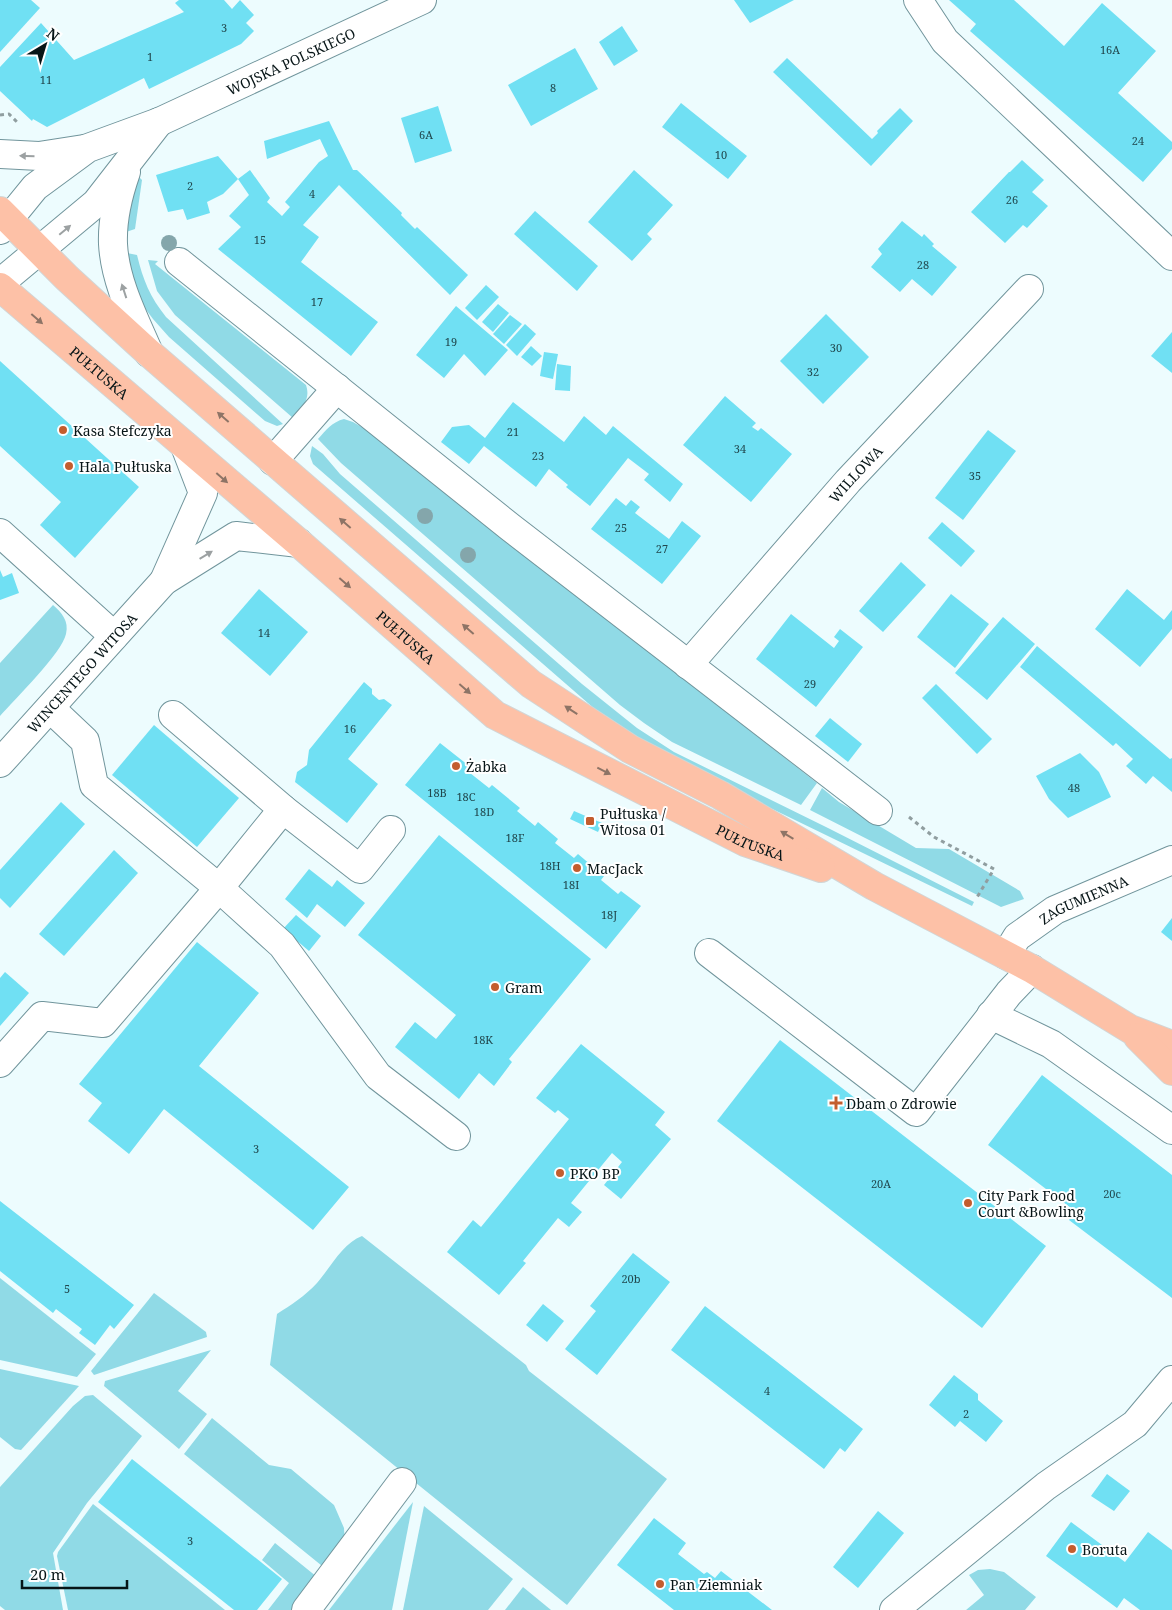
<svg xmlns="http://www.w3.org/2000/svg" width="1172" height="1610" viewBox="0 0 1172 1610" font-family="'Noto Serif',serif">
  <rect width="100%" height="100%" fill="#edfcfe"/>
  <!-- green -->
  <g fill="#90dae6">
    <path d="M137,175L142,180L135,229L126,232V212Z"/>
    <path d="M127,253L137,255C143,280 150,297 166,317L283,424L277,426L265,421L169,337L153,319L141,303L129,267Z"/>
    <path d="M148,260L158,261L155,264L306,385C311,400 302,407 293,418L175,315L157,291Z"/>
    <path d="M344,419L353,422L365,429L817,783L801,805L672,742L644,723L620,705L341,463L318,439C326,430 332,422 344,419Z"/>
    <path d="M312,446L323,454L340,474L582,684L637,728L674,752L828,828L974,902L972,906L733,790L612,724L313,464L310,456Z"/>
    <path d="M53,605C62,613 69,621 66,634C62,653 15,699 0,716V663Z"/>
    <path d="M822,788L839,802L916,848L949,849L1020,891L1024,899L1001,907L810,810Z"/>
    <path d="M362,1236L526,1365L529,1371L667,1479L567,1605L270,1365L277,1314C291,1305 305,1296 317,1283C330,1268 343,1243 362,1236Z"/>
    <path d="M0,1278L96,1354L77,1377L0,1360Z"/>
    <path d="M154,1293L206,1332L207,1337L94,1375L91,1371Z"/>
    <path d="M211,1350L178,1391L207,1414L179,1449L104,1386L105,1381Z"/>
    <path d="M0,1369L79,1386L21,1450L15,1449L0,1437Z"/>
    <path d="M93,1395L142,1436L87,1503L53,1553L63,1610H5L0,1606V1487L73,1406L85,1396Z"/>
    <path d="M212,1418L269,1465L291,1469L334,1505L344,1528L345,1546L332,1574L184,1454Z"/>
    <path d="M413,1502L392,1610H329Z"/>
    <path d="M93,1504L225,1610H68L57,1556L58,1552Z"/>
    <path d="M424,1506L513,1579L488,1610H403Z"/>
    <path d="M275,1543L317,1577L291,1610H268L289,1583L262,1560Z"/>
    <path d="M990,1569L1004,1572L1036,1597L1025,1610H966L984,1595L969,1575L978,1570Z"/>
    <path d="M523,1587L551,1610H505Z"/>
  </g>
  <!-- building -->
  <g fill="#70e0f3">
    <path d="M0,0H31L40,8L0,52Z"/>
    <path d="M179,0H224L232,9L240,0L254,15L246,23L254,31L241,44L149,89L144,78L47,127L33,119L32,121L0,91V67L41,23L74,60L184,12L175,3Z"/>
    <path d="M734,0H794L750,23Z"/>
    <path d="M949,0H1014L1064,46L1102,3L1156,51L1118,93L1172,142V149L1143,182L970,31L976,24Z"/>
    <path d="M622,26L638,51L614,66L599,42Z"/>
    <path d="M575,48L598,89L531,126L508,85Z"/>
    <path d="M787,58L872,139L878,133L877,131L900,108L913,121L871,166L773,72Z"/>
    <path d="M681,103L747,156L728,179L662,127Z"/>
    <path d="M438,106L452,151L415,163L401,118Z"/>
    <path d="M329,121L353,170H357L402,213L401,215L415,229L417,227L468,275L450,295L339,185L303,225L319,237L301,262L378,322L351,356L218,249L241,227L229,216L249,195L238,179L223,194L207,202L210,213L187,220L183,209L168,212L156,175L218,156L238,179L250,170L270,198L267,202L282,216L290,207L285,202L319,162L328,156L320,139L267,159L264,141Z"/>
    <path d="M1022,160L1044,180L1032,192L1048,206L1027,228L1023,225L1005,243L971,212L1009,172H1010Z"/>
    <path d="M634,170L673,205L647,234L652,239L632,261L588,222Z"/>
    <path d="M535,211L598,266L577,291L514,234Z"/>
    <path d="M902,221L922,237L924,234L934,244L932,246L957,267L932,296L912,279L900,292L871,267L882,254L878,249Z"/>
    <path d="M486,285L499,297L477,320L465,308Z"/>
    <path d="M498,304L509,313L493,332L482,322Z"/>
    <path d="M456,306L508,350L485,376L464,354L444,378L416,355Z"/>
    <path d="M826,314L869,357L823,404L780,361Z"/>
    <path d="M510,315L522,324L504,344L493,334Z"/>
    <path d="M525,324L536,334L517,356L506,345Z"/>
    <path d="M1172,332V373L1151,356Z"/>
    <path d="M531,346L542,356L532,366L521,357Z"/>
    <path d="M544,352L558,354L553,379L540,376Z"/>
    <path d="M0,361L139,487L75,558L40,525L61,502L0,446Z"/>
    <path d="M557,364L571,366L570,391L555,390Z"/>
    <path d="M725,396L756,423L752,427L758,431L761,428L792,454L751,502L683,445Z"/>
    <path d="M513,402L564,442L584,416L606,435L613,426L683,484L670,502L644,480L649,474L628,458L590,506L566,487L568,485L549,469L536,487L484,446L469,464L441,442L452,427L469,425L485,438Z"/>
    <path d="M988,430L1016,451L963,520L935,498Z"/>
    <path d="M616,498L626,506L631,500L640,507L635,513L669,539L682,521L701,536L662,584L591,529Z"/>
    <path d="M942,522L975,551L961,567L928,538Z"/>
    <path d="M901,562L926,585L883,632L859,611Z"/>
    <path d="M0,570L3,577L12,573L19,593L0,600Z"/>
    <path d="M259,589L308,632L270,676L221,633Z"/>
    <path d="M1127,589L1164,620L1172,610V629L1140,667L1095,629Z"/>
    <path d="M951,594L989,624L955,668L917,637Z"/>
    <path d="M791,614L834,648L839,641L834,637L840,629L863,647L816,707L756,659Z"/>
    <path d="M1003,617L1035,644L987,700L955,673Z"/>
    <path d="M1037,646L1170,759L1172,758V792L1153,776L1146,784L1126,766L1133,759L1116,743L1113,746L1020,667Z"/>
    <path d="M364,682L372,689V694L379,700L384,699L392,705L348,759L378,784L347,823L295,782L297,772L307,765L309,750Z"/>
    <path d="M936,684L992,739L977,754L922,698Z"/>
    <path d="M830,718L862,744L848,762L815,736Z"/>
    <path d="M154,725L239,798L197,847L112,775Z"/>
    <path d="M440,743L473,769L470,773L489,788L492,785L520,808L517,811L535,826L538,822L558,839L555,843L574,858L578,854L604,876L601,880L618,894L621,891L641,906L606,949L405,785Z"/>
    <path d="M1080,753L1099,772L1111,797L1068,818L1049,799L1036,776Z"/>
    <path d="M61,802L85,824L10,908L0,898V870Z"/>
    <path d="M574,811L602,823L598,832L570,819Z"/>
    <path d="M439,835L591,959L509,1059L512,1062L494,1086L479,1073L459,1099L395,1047L415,1022L436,1039L456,1015L358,935Z"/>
    <path d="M114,850L138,873L64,956L39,934Z"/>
    <path d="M309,869L332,887L337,880L365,903L345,927L317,904L307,918L285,899Z"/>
    <path d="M296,915L321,936L309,951L283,929Z"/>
    <path d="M1172,918V941L1161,932Z"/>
    <path d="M197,942L259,993L199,1066L349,1187L313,1230L164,1109L129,1154L88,1121L102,1103L79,1084Z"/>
    <path d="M5,972L29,993L0,1026V978Z"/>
    <path d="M780,1040L1046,1246L982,1328L717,1121Z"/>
    <path d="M581,1044L665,1112L655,1125L671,1139L621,1199L604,1185L622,1162L612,1153L571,1203L582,1212L569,1227L558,1218L523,1261L526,1263L499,1295L447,1252L473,1220L481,1227L569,1119L558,1110L555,1113L536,1098Z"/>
    <path d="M1042,1075L1172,1175V1298L1069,1220L1075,1211L988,1145Z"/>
    <path d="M0,1201L134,1305L114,1329L110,1325L95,1345L79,1333L82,1329L56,1309L53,1313L0,1271Z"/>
    <path d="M633,1253L670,1282L597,1375L565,1349L596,1311L590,1306Z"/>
    <path d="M543,1304L564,1321L547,1342L526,1325Z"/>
    <path d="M705,1306L863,1429L845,1452L840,1448L824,1469L671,1350Z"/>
    <path d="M954,1375L978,1394V1400L1003,1421L986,1442L960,1421L955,1427L929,1405Z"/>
    <path d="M132,1459L282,1579L257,1610H234L98,1502Z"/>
    <path d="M1107,1474L1130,1491L1114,1511L1091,1496Z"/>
    <path d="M878,1511L904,1533L858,1588L833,1567Z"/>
    <path d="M654,1518L686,1543L678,1554L704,1574L707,1572L715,1578L721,1571L772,1610H674L617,1565Z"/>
    <path d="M1071,1522L1125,1562L1148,1532L1172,1550V1610H1140L1124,1598L1117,1608L1046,1556Z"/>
  </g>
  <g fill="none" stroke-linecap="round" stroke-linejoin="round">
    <defs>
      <g id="minor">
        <path d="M918,0L945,41L1172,256"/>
        <path d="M0,154L39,156L84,149"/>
        <path d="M126,172C118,195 112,219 113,244C115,282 134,318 149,353"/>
        <path id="s1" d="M0,230L35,187L88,148L159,122L422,0"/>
        <path d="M179,262L510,527L878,811"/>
        <path d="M0,283L96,203L159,122"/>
        <path d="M273,461L337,388"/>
        <path d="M0,533L114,636"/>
        <path d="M164,581L203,493L185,446"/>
        <path id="s2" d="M688,665L848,481L1029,289"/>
        <path d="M173,715L283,809L219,888L282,945L378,1076L456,1136"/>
        <path id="s3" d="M0,763L164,581L236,536L299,543"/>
        <path d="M283,809L360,869L391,830"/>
        <path d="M709,953L916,1112L1009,993L1032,969"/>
        <path id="s4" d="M1006,955L1017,937L1055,910L1172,860"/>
        <path d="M991,1015L1051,1044L1172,1130"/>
        <path d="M0,1063L42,1016L103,1023L219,888L94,785L85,741L50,708"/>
        <path d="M306,1610L402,1482"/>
        <path d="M894,1610L1046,1486L1135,1424L1172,1380"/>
      </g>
      <g id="major">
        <path d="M0,211L67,278L149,353L531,684L630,749L720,795L874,886L1032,969L1130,1029L1172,1045"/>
        <path id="s5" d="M0,287L299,543L495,715L745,842L821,868"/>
        <path d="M1138,1037L1172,1071"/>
      </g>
    </defs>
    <!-- minor casing -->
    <use href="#minor" stroke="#71959c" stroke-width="30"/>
    <!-- major casing -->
    <use href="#major" stroke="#d2d5d5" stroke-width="30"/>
    <!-- path -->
    <g stroke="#909ea0" stroke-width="3" stroke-dasharray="4 4" stroke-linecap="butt">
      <path d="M0,115L9,114L17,122"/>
      <path d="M909,817L934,837L994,869L976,899"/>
    </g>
    <!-- minor -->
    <use href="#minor" stroke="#fff" stroke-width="28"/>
    <!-- major -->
    <use href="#major" stroke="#fdc1a7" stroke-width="28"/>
  </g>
  <!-- trees -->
  <g fill="#84a6ab">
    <circle cx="169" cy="243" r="8"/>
    <circle cx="425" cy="516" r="8"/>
    <circle cx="468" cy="555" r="8"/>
  </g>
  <!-- one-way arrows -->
  <defs><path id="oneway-solid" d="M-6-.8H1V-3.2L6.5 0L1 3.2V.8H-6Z" transform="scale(1.25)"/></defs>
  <g fill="#9ca1a2">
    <use href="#oneway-solid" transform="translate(27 156) rotate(-179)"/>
    <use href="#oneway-solid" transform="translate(65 230) rotate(-40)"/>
    <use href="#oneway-solid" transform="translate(124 291) rotate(-108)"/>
    <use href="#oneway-solid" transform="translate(206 555) rotate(-31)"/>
  </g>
  <g fill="#8e7466">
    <use href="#oneway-solid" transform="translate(37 319) rotate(41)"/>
    <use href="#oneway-solid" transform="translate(223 417) rotate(-139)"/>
    <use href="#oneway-solid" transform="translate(222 478) rotate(41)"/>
    <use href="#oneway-solid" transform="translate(345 523) rotate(-139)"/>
    <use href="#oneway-solid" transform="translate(345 583) rotate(41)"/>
    <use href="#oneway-solid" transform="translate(468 629) rotate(-139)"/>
    <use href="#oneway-solid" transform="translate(465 689) rotate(41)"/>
    <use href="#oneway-solid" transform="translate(571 710) rotate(-147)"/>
    <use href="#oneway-solid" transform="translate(604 771) rotate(27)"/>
    <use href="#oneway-solid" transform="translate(787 835) rotate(-149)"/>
  </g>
  <!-- markers -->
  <g fill="#c35d2e" stroke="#fff" stroke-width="2">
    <circle cx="63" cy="430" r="5"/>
    <circle cx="69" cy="466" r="5"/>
    <circle cx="456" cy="766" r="5"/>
    <rect x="585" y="816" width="10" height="10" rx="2.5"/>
    <circle cx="577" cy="868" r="5"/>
    <circle cx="495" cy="987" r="5"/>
    <path d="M833.5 1095.5h5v5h5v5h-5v5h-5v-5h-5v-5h5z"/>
    <circle cx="560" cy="1173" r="5"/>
    <circle cx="968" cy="1203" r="5"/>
    <circle cx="1072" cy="1549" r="5"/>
    <circle cx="660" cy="1584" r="5"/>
  </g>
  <g text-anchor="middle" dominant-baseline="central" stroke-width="4" stroke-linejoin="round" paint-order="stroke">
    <!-- number labels -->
    <g font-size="11" fill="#21484e">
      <text x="224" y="27">3</text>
      <text x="1110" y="49">16A</text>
      <text x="150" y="56">1</text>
      <text x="46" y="79">11</text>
      <text x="553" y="87">8</text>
      <text x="426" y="134">6A</text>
      <text x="1138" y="140">24</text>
      <text x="721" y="154">10</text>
      <text x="190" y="185">2</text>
      <text x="312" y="193">4</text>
      <text x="1012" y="199">26</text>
      <text x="260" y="239">15</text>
      <text x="923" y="264">28</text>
      <text x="317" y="301">17</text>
      <text x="451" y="341">19</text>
      <text x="836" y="347">30</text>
      <text x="813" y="371">32</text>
      <text x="513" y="431">21</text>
      <text x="740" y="448">34</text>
      <text x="538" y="455">23</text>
      <text x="975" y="475">35</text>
      <text x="621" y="527">25</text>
      <text x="662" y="548">27</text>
      <text x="264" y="632">14</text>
      <text x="810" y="683">29</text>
      <text x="350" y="728">16</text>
      <text x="1074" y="787">48</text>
      <text x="437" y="792">18B</text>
      <text x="466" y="796">18C</text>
      <text x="484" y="811">18D</text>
      <text x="515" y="837">18F</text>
      <text x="550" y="865">18H</text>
      <text x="571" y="884">18I</text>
      <text x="609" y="914">18J</text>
      <text x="483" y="1039">18K</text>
      <text x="256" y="1148">3</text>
      <text x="881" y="1183">20A</text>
      <text x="1112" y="1193">20c</text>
      <text x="631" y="1278">20b</text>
      <text x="67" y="1288">5</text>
      <text x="767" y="1390">4</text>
      <text x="966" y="1413">2</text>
      <text x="190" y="1540">3</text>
    </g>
    <!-- street labels -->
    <g font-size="14" fill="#071517" stroke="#fff">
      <text stroke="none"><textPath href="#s1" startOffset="342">WOJSKA POLSKIEGO</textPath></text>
      <text stroke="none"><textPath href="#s5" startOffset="131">PUŁTUSKA</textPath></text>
      <text stroke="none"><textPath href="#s2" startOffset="254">WILLOWA</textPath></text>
      <text stroke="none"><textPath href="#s5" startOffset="536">PUŁTUSKA</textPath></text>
      <text stroke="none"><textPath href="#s3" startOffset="122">WINCENTEGO WITOSA</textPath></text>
      <text stroke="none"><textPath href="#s5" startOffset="940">PUŁTUSKA</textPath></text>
      <text stroke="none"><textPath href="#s4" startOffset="98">ZAGUMIENNA</textPath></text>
    </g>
    <!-- poi labels -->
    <g font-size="14" fill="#071517" stroke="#fff" text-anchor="start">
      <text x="73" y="430">Kasa Stefczyka</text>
      <text x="79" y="466">Hala Pułtuska</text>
      <text x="466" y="766">Żabka</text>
      <text x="600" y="813">Pułtuska /<tspan x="600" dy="16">Witosa 01</tspan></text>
      <text x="587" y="868">MacJack</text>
      <text x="505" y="987">Gram</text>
      <text x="846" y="1103">Dbam o Zdrowie</text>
      <text x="570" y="1173">PKO BP</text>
      <text x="978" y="1195">City Park Food<tspan x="978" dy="16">Court &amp;Bowling</tspan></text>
      <text x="1082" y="1549">Boruta</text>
      <text x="670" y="1584">Pan Ziemniak</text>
    </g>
  </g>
  <!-- north arrow -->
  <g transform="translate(45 45) rotate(38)" stroke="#ffffff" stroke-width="4" paint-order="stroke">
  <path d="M0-4L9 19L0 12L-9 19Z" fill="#071517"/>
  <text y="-8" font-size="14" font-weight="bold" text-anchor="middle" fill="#071517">N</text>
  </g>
  <!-- scale -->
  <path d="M22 1580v8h105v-8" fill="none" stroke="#071517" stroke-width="2.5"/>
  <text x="30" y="1580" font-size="15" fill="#071517" stroke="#ffffff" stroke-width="4" paint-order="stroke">20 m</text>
</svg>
